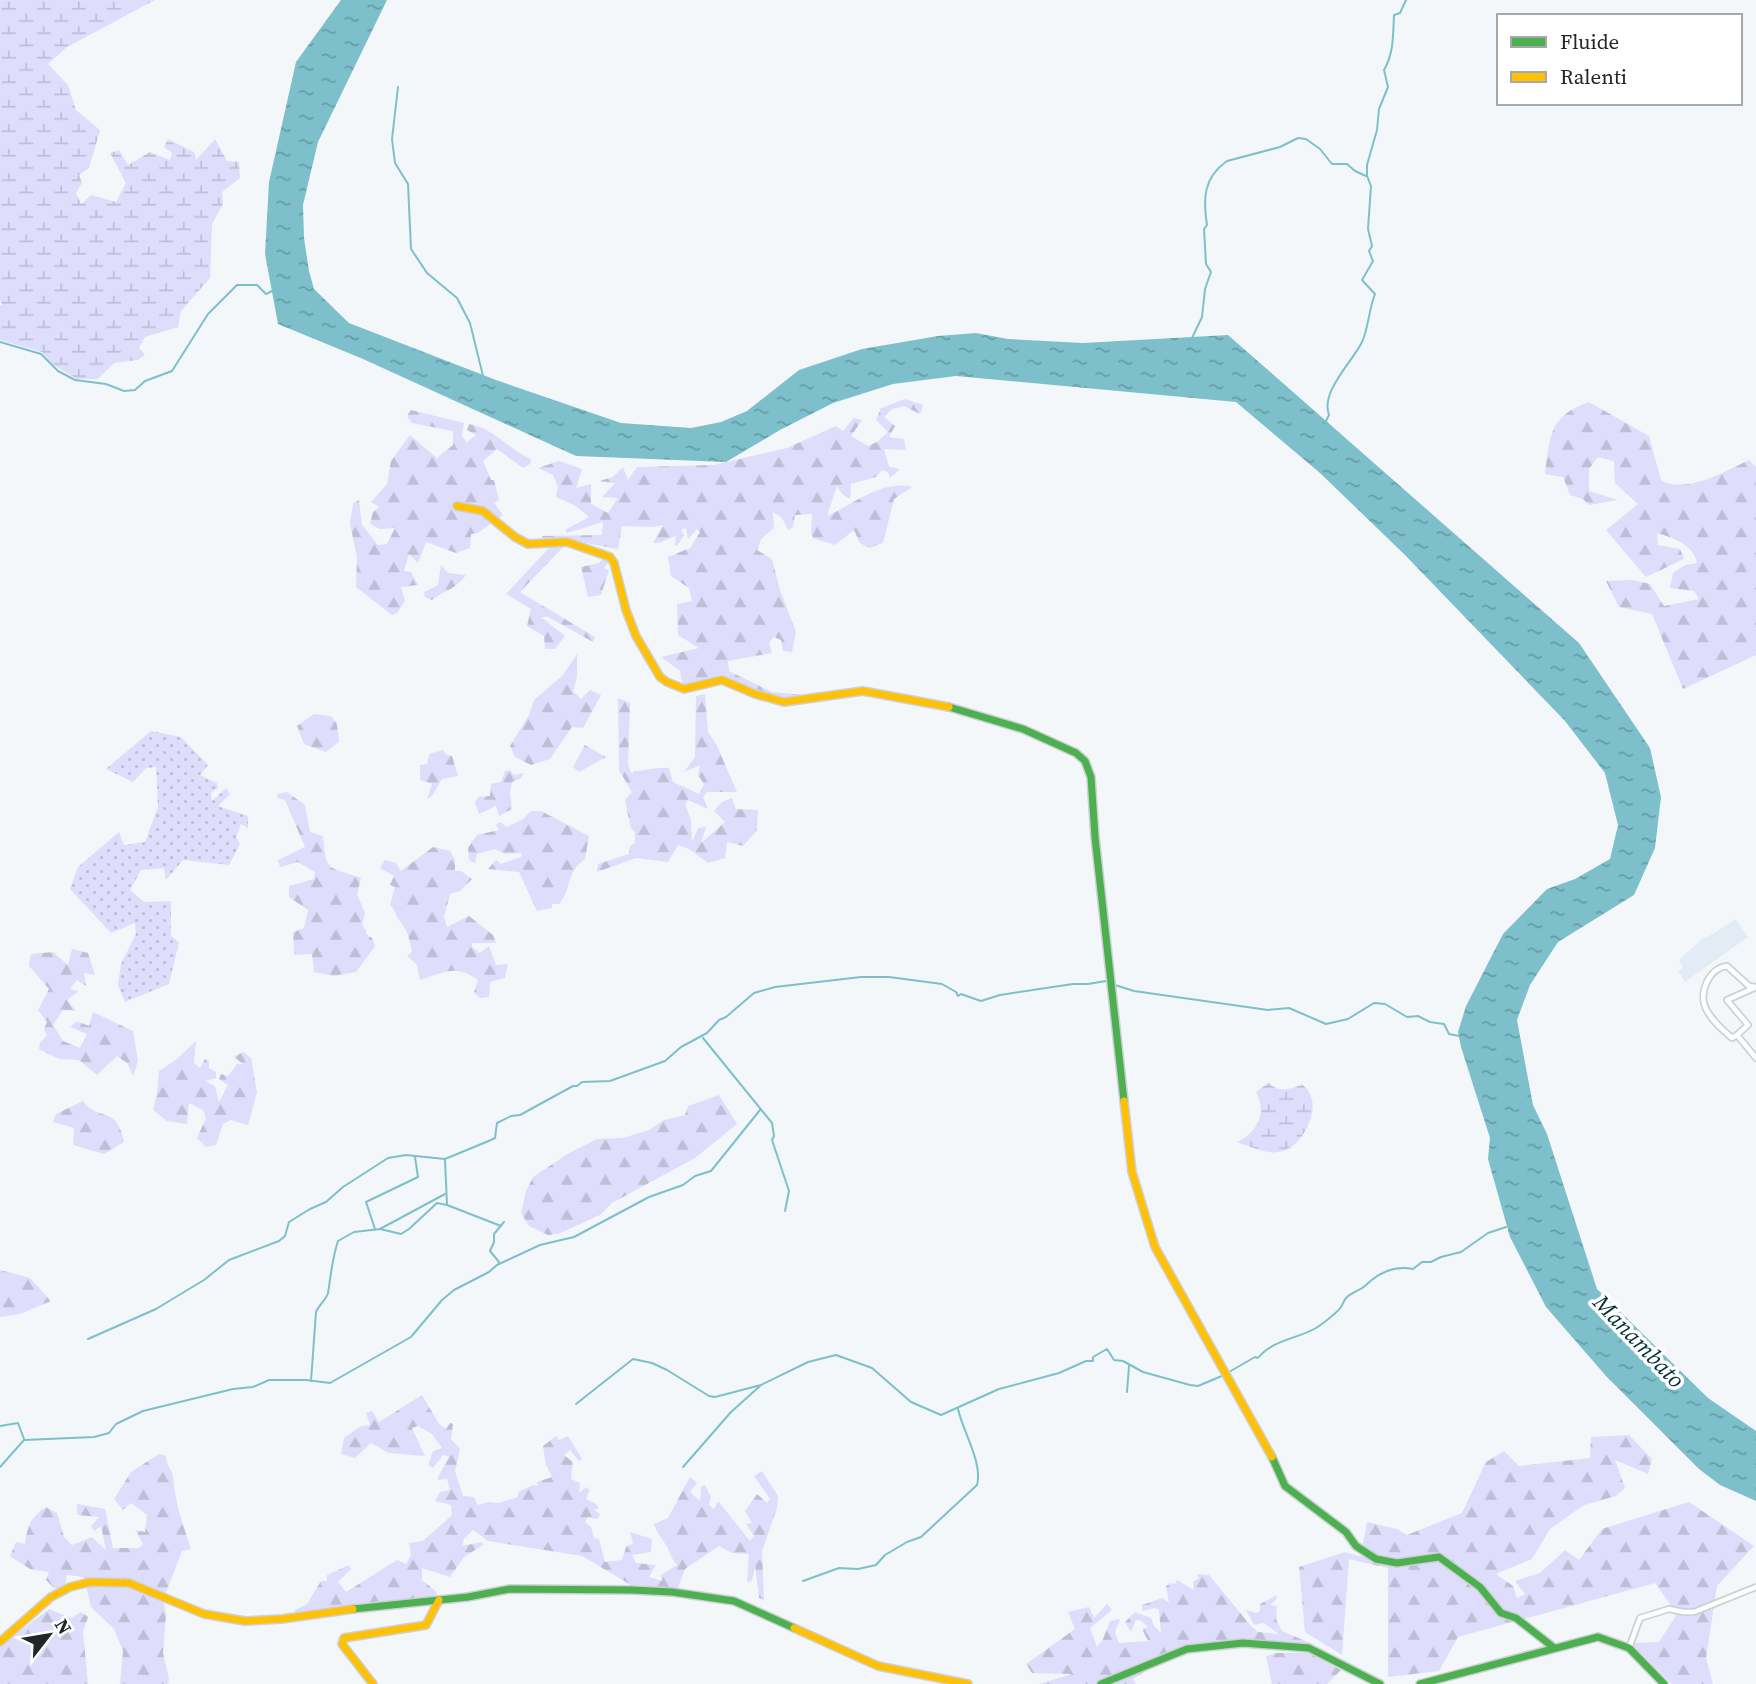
<svg xmlns="http://www.w3.org/2000/svg" width="1756" height="1684" viewBox="0 0 1756 1684" font-family="'Source Serif 4',serif">
  <defs>
    <pattern id="grass-dots" width="8" height="8" patternUnits="userSpaceOnUse" patternTransform="scale(1.75)"><rect width="8" height="8" fill="#deddfb"/><path d="M2 2h.1M6 6h.1" fill="none" stroke="#bebed7" stroke-width="1.8" stroke-linecap="round"/></pattern>
    <pattern id="forest-firs" width="22" height="20" patternUnits="userSpaceOnUse" patternTransform="scale(1.75)"><rect width="22" height="20" fill="#deddfb"/><path d="M5 1l3.5 6h-7zM16 11l3.5 6h-7z" fill="#bebed7"/></pattern>
    <pattern id="wetland-marsh" width="20" height="14" patternUnits="userSpaceOnUse" patternTransform="scale(1.75)"><rect width="20" height="14" fill="#deddfb"/><path d="M1 5h8M5 5V1M11 12h8M15 12V8" fill="none" stroke="#bebed7"/></pattern>
    <pattern id="water-ripples" width="26" height="14" patternUnits="userSpaceOnUse" patternTransform="scale(1.75)"><rect width="26" height="14" fill="#7dc0cb"/><path d="M2 4q2-2 4 0t4 0M15 11q2-2 4 0t4 0" fill="none" stroke="#669ca5"/></pattern>
  </defs>
  <rect width="100%" height="100%" fill="#f3f7fa"/>
  <!-- built -->
  <path fill="#e3ecf4" d="M1736,919L1748,937L1685,982L1678,971L1683,968L1679,960L1705,936L1706,938Z"/>
  <!-- grass -->
  <path fill="url(#grass-dots)" d="M151,731L181,737L208,765L200,775L217,783L218,788L211,793L212,801L226,788L230,794L218,806L248,816V828L241,824L236,837L240,844L229,865L183,860L166,880L164,868L141,870L130,890L144,902L171,901V936L179,942L169,984L125,1002L118,985L121,964L136,934L135,923L111,933L70,889L78,867L119,832L124,845L145,842L158,807L156,767L146,768L133,782L106,769Z"/>
  <!-- forest -->
  <g fill="url(#forest-firs)">
    <path d="M905,399L923,405L920,414L904,406L892,409L884,417L895,426L889,437L904,439L906,450L884,449L889,467L900,469L890,478L888,472L882,470L876,477L851,484L850,499L842,494L837,486L827,516C852,505 883,479 912,487L894,499L883,543L869,548L860,543L854,530L835,545L813,538L811,532L812,514L795,515L793,527L788,530L782,518L773,512L774,528L761,539L757,550L772,559L780,590L796,632L792,652L783,651L781,640L774,637L769,642L772,653L728,661L729,671L772,692L803,695L777,705L752,696L722,677L689,686L682,683L680,671L661,657L699,648L678,635L677,604L692,601L689,588L671,576L668,557L690,548L700,532L697,529L688,539L686,528L681,530L684,535L677,546L675,545L676,536C668,538 660,544 653,543L663,525L652,527L622,526L618,549L570,540L520,592L595,637L593,642L548,617H541L565,636L555,649H545L544,636L527,626L531,609L506,594L549,548L543,547L542,536L602,535L603,522L567,533L565,530L589,517L576,506L556,497L558,487L553,475L538,468L559,461L582,469L576,488L591,484V504L608,513L618,498L602,497L615,483L599,481L613,477L623,467L628,480L637,467L714,465L787,448L836,426L843,431L854,418L862,420L851,436L868,446L877,442L888,432L876,420L881,408Z"/>
    <path d="M1589,402L1649,436L1661,480C1685,495 1726,471 1749,460L1756,467V655L1683,689L1652,614L1619,607L1606,581L1632,580L1650,584L1664,606L1699,599L1694,591L1670,588L1673,573L1685,565L1697,563C1693,544 1674,538 1657,533L1658,545L1680,549L1684,559L1646,577L1606,530L1638,504L1615,483L1614,461L1598,457L1589,469V491L1618,500L1589,505L1583,499L1570,495L1563,477L1545,474C1550,435 1549,416 1589,402Z"/>
    <path d="M411,410L464,423L462,436L467,442L476,435L467,430L469,424C492,427 508,449 531,459L530,464L523,468L497,449L483,461L491,480H494L499,500L494,503L503,515L478,533L471,534L470,548L456,553L426,542L418,563L409,554L404,571L411,572L418,585L401,587L405,601L397,613L392,615L356,587L357,558L350,523L353,504L359,500L362,525L378,545L387,544L395,528L380,529L370,524L373,512L379,507L371,502L387,484L391,461L410,435L437,458L453,445V431L412,423L407,416Z"/>
    <path d="M605,556L610,560L604,568L609,570L601,595L588,597L581,567L599,563Z"/>
    <path d="M441,565L448,573L466,575C454,591 446,589 432,600L425,597L424,592L438,585Z"/>
    <path d="M577,654V677L573,691L581,699L590,690L601,695L583,728L572,727L550,759L531,765L515,757L510,746L529,715L534,700L563,675Z"/>
    <path d="M705,694L708,732L717,746L737,792H707L703,797L708,809L688,800L685,804L691,820L692,842L698,828L706,827L701,843L725,822L714,811L722,802L732,798L736,809L758,810L757,830L743,846L727,842L725,858L708,863L689,849L678,845L668,862L636,858L597,872L598,864L629,854L630,846L635,843V832L631,829L625,800L632,792L619,770L618,698L630,703L628,765L632,774L634,771C646,771 657,767 669,768L673,782L699,794L704,784L698,775L700,765L684,772L695,757L696,696Z"/>
    <path d="M314,714L331,716L337,724L339,742L326,752L304,744L297,726Z"/>
    <path d="M585,745L606,757L579,772L573,767Z"/>
    <path d="M443,750L445,754L452,756L458,776L442,779L432,796L427,799L432,784L420,780V765L427,764L429,754Z"/>
    <path d="M510,770L514,775L524,773L521,778L512,782L510,793L512,809L499,816L496,806L479,814L475,803L478,797L490,796L491,784L501,782L505,771Z"/>
    <path d="M287,792L305,805L310,832L323,836C326,873 328,866 361,878L357,894L365,913L362,925L366,930V934L372,938L375,946L356,972L334,976L314,972L312,954L294,955L293,932L304,928L308,910L289,897V886L314,879L315,872L298,862L280,867L278,860L305,847L285,800L278,798L277,794Z"/>
    <path d="M531,811H541L589,836L585,859C565,873 573,887 559,904H552V908L537,911L519,872L488,869L496,860L501,864L521,857L522,853L505,854L495,849L477,854L475,863L469,860L468,848L477,835L499,830L496,825L500,822L507,827L522,820Z"/>
    <path d="M433,847L450,851L455,859V871H461L472,879L460,891L450,894L444,917L447,927L469,916L493,935L496,943H472V947L480,953L489,946L496,965L508,964L505,978L490,982L489,997L480,998L474,992L478,980C455,964 445,972 420,980L417,965L407,956L412,952C408,935 409,933 399,920C395,914 395,909 390,905L395,887L390,885L394,876L380,868L385,860L396,863L401,871Z"/>
    <path d="M72,949L88,953L95,975L84,973L86,986L77,980L70,989L79,991L67,1000L76,1011L63,1010L53,1025L63,1041L80,1048L87,1034L70,1027L77,1021L89,1026L93,1012L133,1031L138,1061L133,1076L127,1063L117,1056L97,1075L79,1060L59,1059L39,1049L40,1043L47,1035L44,1029L47,1022L38,1010L49,989L29,966L31,954L53,952L68,965Z"/>
    <path d="M196,1041L194,1063L200,1068L205,1059L209,1061V1068L216,1072V1078L205,1081L215,1086L219,1102L228,1085L219,1079L221,1074L228,1076L237,1064H243L234,1057L243,1052L251,1058L257,1092L248,1125L231,1120L223,1124L216,1145L206,1147L197,1138L206,1118L203,1110L189,1103L187,1124L167,1121L153,1110L157,1093L159,1071L177,1059Z"/>
    <path d="M719,1095L737,1124L695,1158L612,1203L600,1215L558,1234L548,1235L529,1226L521,1213L526,1191L533,1177L569,1153L597,1139L623,1138L649,1130L664,1120L685,1115L688,1106Z"/>
    <path d="M83,1101C97,1122 117,1104 124,1142L104,1154L73,1145L74,1128L53,1122L56,1114Z"/>
    <path d="M0,1270L30,1278L51,1301L20,1314L0,1317Z"/>
    <path d="M422,1395L439,1424L446,1429L450,1423L453,1424L451,1439L460,1449L455,1471L463,1496L474,1497L478,1505L489,1502L499,1503L518,1497V1492L533,1485L538,1486L537,1482L552,1477L546,1465L543,1446L556,1436L559,1440L568,1436L582,1459L579,1461L570,1450L564,1455L573,1462L571,1479L580,1483L579,1493L586,1487L590,1490L586,1499L596,1504L599,1508L594,1510L600,1514L598,1519L588,1517L585,1522L591,1527L594,1538L599,1539L605,1562L622,1560L626,1547L633,1543L630,1532L652,1539L651,1552L632,1555L636,1563L656,1565L649,1577L662,1581L661,1575L677,1565C669,1556 671,1552 666,1545C661,1537 657,1533 654,1524L668,1518L690,1477L697,1483L690,1492L700,1501L701,1487L705,1485L711,1497L709,1505L714,1509L718,1501L750,1541L754,1536L746,1524L752,1523L745,1511L757,1494L767,1503L770,1499L754,1476L762,1471L778,1496L777,1508L762,1551L764,1600L759,1598L755,1565L752,1581L747,1582L749,1554L732,1553L719,1546L685,1569L678,1588L631,1585L582,1556L488,1541L473,1530L464,1539L462,1546L482,1542L483,1545L464,1557L450,1577L422,1568V1580L437,1592L436,1599L295,1613V1610L307,1604L321,1581H327V1575L349,1565L351,1569L338,1582L346,1592L397,1560L406,1564L411,1555L409,1543L423,1541L452,1515L451,1505L435,1501L440,1492L450,1490L447,1479L438,1480V1477L449,1457L443,1455L433,1468L428,1465L433,1451L442,1448L432,1434L418,1426L412,1428L425,1456L389,1453L371,1443L355,1458L341,1454L344,1438L361,1426L370,1425L366,1413L372,1411L379,1422Z"/>
    <path d="M1629,1435L1652,1459L1648,1474L1615,1460L1625,1488L1616,1496L1584,1505L1550,1529L1532,1559L1496,1574L1513,1586L1517,1598L1525,1594L1515,1581L1540,1573L1565,1550L1579,1560L1602,1529L1689,1502L1754,1546L1717,1586L1706,1658L1713,1684H1672L1631,1643L1659,1642L1677,1614L1655,1583L1458,1637L1439,1671L1388,1677V1568L1349,1559L1342,1655L1305,1632L1299,1567L1345,1552L1377,1561L1363,1544L1367,1522L1397,1529L1407,1535L1462,1513L1486,1462L1504,1451L1519,1466L1590,1458L1591,1437Z"/>
    <path d="M159,1454L166,1456C166,1465 172,1469 173,1477C175,1502 183,1525 191,1549L182,1551L163,1600L166,1614L163,1653L169,1679L168,1684H120L123,1651L114,1629L91,1607L84,1577L67,1575L64,1589L54,1588L46,1580L49,1572L30,1569L10,1556L16,1542L25,1544C27,1526 31,1517 46,1507L57,1513L64,1537L72,1545L92,1537L106,1550L101,1526L94,1531L91,1526L99,1517L77,1515V1504L105,1509L113,1548H139L143,1544L135,1530L145,1532L147,1515L131,1503L123,1510L114,1499L131,1472Z"/>
    <path d="M1197,1574L1209,1575L1251,1626L1258,1632L1279,1634L1264,1623L1254,1625L1246,1610L1257,1613L1260,1611V1604L1277,1595L1276,1600L1270,1605L1277,1606L1276,1619L1282,1631L1315,1645C1257,1640 1207,1637 1151,1658L1147,1670L1133,1679L1136,1684H1039L1072,1674L1032,1673L1026,1664L1075,1629L1068,1612L1089,1607L1094,1618L1107,1604L1112,1610L1090,1628L1097,1647L1103,1639L1110,1621L1120,1619L1115,1632L1119,1643L1148,1641L1142,1629L1148,1627L1141,1621L1136,1620L1131,1632L1125,1622L1135,1612L1151,1618L1154,1626L1161,1633L1159,1610L1155,1608L1142,1611V1605L1162,1598L1169,1603L1166,1586L1171,1583L1175,1584L1177,1580L1194,1590L1193,1582L1199,1578Z"/>
    <path d="M49,1609L71,1618L81,1612L88,1617L83,1632L88,1684H0V1647Z"/>
    <path d="M1276,1653H1308L1341,1670L1327,1684H1272L1266,1656Z"/>
  </g>
  <!-- wetland -->
  <g fill="url(#wetland-marsh)">
    <path d="M0,0H155L67,47L48,64L68,85L76,110L100,130L89,168L79,175L82,183L76,193L81,204L91,195L116,202L126,183L110,153L119,150L128,165L150,152L170,160L172,153L164,147L168,139L194,152L196,160L215,139L227,161L239,162L240,178L222,192L223,204L212,224L210,278L181,311L178,327L145,337L139,348L145,355L138,360L114,363L98,379H77L52,364L42,352L0,340V305H2L0,300Z"/>
    <path d="M1268,1083C1281,1093 1288,1090 1302,1084C1304,1087 1308,1089 1309,1092C1320,1110 1304,1142 1286,1150C1270,1157 1252,1147 1237,1142C1258,1132 1267,1113 1256,1092Z"/>
  </g>
  <!-- water -->
  <path fill="url(#water-ripples)" d="M341,0H387L318,142L303,205L304,238L309,271L314,289L349,323L496,380L621,423L691,428L721,422L747,411L799,370L862,349L938,336L976,333L1008,339L1083,343L1228,335L1579,643L1650,748L1661,797L1655,848L1634,895L1558,942L1530,985L1517,1020L1533,1105L1547,1134L1597,1289L1708,1398L1756,1431V1501L1720,1485L1699,1469L1606,1376L1546,1307L1510,1237L1488,1159L1490,1138L1461,1047L1458,1032L1466,1006L1503,934L1547,889L1575,879L1610,859L1618,825L1605,773L1565,721L1405,555L1320,473L1236,402L956,376L893,384L833,403L780,430L726,462L576,456L363,359L278,324L265,254L269,182L296,62Z"/>
  <g fill="none" stroke-linecap="round" stroke-linejoin="round">
    <!-- stream -->
    <g stroke="#7dc0cb" stroke-width="2">
      <path d="M398,87L392,139L395,163L408,184L411,249L427,273L457,298L470,323L483,376"/>
      <path d="M1192,338L1202,317L1205,289L1211,272L1206,264L1204,229L1207,225C1203,199 1203,178 1227,161L1280,147L1298,138L1306,139L1320,149L1332,164H1347L1355,171L1366,176"/>
      <path d="M0,342L41,354L58,371L75,380L106,384L124,391L135,390L145,381L172,371L208,314L237,285H257L266,294L272,291"/>
      <path d="M1325,423L1329,415C1320,392 1353,361 1362,342C1368,330 1369,309 1375,294L1362,280L1373,261L1369,251L1372,246L1368,229L1371,186L1367,176V165L1377,130L1379,109L1388,87L1384,70C1394,53 1393,34 1394,15L1400,13L1406,0"/>
      <path d="M1115,985L1134,991L1268,1010L1289,1008L1326,1024L1348,1019L1374,1003L1385,1004L1407,1017L1418,1016L1430,1022L1444,1024L1449,1034L1459,1036"/>
      <path d="M703,1038L772,1123L774,1136L772,1140L789,1191L785,1211"/>
      <path d="M447,1205L501,1226"/>
      <path d="M375,1229L366,1202L418,1177L415,1157"/>
      <path d="M380,1229L445,1194"/>
      <path d="M499,1262L490,1251L494,1242V1234L504,1222"/>
      <path d="M88,1339L156,1309L204,1280L229,1260L279,1241L285,1236L289,1222L310,1209L326,1202L343,1187L388,1158L406,1155L445,1159L491,1140L495,1138L497,1123L511,1116L520,1115L573,1086H577L582,1082L610,1081L665,1061L681,1047L707,1033L719,1020L726,1017L754,993L775,987L861,977H889L942,984L956,992L958,996L961,994L981,1001L1000,995L1073,984H1088L1106,981L1110,983"/>
      <path d="M1229,1372L1255,1357L1258,1358C1272,1340 1297,1339 1316,1328C1321,1325 1338,1312 1341,1307C1343,1304 1344,1300 1346,1298C1352,1292 1359,1291 1365,1286C1378,1273 1393,1265 1413,1269L1422,1262H1431L1441,1257L1461,1252L1488,1233L1506,1227"/>
      <path d="M311,1381L316,1312C319,1305 326,1300 328,1293C331,1275 332,1259 338,1241L354,1232L380,1229L401,1234L409,1229L437,1203L447,1205L445,1160"/>
      <path d="M1127,1392L1129,1366"/>
      <path d="M576,1404L633,1359L652,1363L667,1370L709,1396L715,1397L761,1385L808,1362L836,1355L872,1368L911,1402L941,1415L999,1389L1059,1373L1086,1361H1093V1357L1107,1349L1114,1360L1123,1361L1143,1372L1190,1385L1198,1386L1224,1375"/>
      <path d="M0,1426L18,1423L24,1439"/>
      <path d="M0,1467L24,1440L94,1437L109,1433L116,1424L143,1411L233,1389L253,1387L269,1380H306L330,1383L411,1337L442,1300L454,1290L489,1272L497,1265L540,1245L574,1237L649,1197L683,1185L695,1176L711,1171L760,1110"/>
      <path d="M683,1467L731,1412L760,1386"/>
      <path d="M803,1581L839,1568L858,1569L876,1565L885,1555L907,1542L921,1537L977,1485C983,1463 963,1432 958,1409"/>
    </g>
    <defs>
      <g id="street">
        <path d="M1754,988L1727,1000L1748,1025L1737,1035L1756,1058"/>
        <path d="M1737,1035L1732,1038C1723,1030 1712,1021 1706,1009C1698,993 1709,968 1727,966L1749,986L1756,987"/>
        <path d="M1629,1648L1640,1618L1669,1609L1683,1612H1694L1756,1587"/>
      </g>
      <g id="fast">
        <path d="M949,707L1023,729L1076,753L1085,761L1091,777L1095,837L1124,1101"/>
        <path d="M1272,1457L1285,1486L1346,1532L1356,1546L1376,1559L1397,1563L1439,1557L1480,1587L1501,1613L1516,1618L1553,1647"/>
        <path d="M353,1609L468,1597L510,1589L632,1590L672,1592L734,1601L794,1628"/>
        <path d="M1101,1684L1187,1649L1243,1643L1309,1648L1380,1684"/>
        <path d="M1420,1684L1598,1637L1629,1648L1664,1684"/>
      </g>
      <g id="slow">
        <path d="M457,506L483,511L515,537L528,544L567,542L610,557L614,563L626,610L636,636L660,677L667,682L684,689L722,680L755,694L784,702L863,691L949,707"/>
        <path d="M1124,1101L1132,1172L1155,1247L1272,1457"/>
        <path d="M794,1628L878,1666L968,1684"/>
        <path d="M0,1642L51,1597L70,1587L90,1582L129,1583L204,1614L245,1621L282,1619L353,1609"/>
        <path d="M373,1684L342,1644L344,1638L426,1625L439,1600"/>
      </g>
    </defs>
    <!-- street casing -->
    <use href="#street" stroke="#ced1d4" stroke-width="8"/>
    <!-- fast casing -->
    <use href="#fast" stroke="#ced1d4" stroke-width="10"/>
    <!-- slow casing -->
    <use href="#slow" stroke="#ced1d4" stroke-width="10"/>
    <!-- street -->
    <use href="#street" stroke="#fdfefe" stroke-width="4.5"/>
    <!-- fast -->
    <use href="#fast" stroke="#4caf50" stroke-width="7"/>
    <!-- slow -->
    <use href="#slow" stroke="#ffc107" stroke-width="7"/>
  </g>
  <g text-anchor="middle" dominant-baseline="central" stroke-width="7" stroke-linejoin="round" paint-order="stroke">
    <!-- water labels -->
    <g font-size="23" font-style="italic" fill="#033238" stroke="#fff">
      <text transform="translate(1639 1341) rotate(46)">Manambato</text>
    </g>
  </g>
  <!-- legend -->
  <rect x="1497" y="14" width="245" height="91" fill="#ffffff" stroke="#a7a8a9" stroke-width="2"/>
  <rect x="1511" y="37" width="35" height="10" fill="#4caf50" stroke="#a7a8a9" stroke-width="2"/>
  <text x="1560" y="49" font-size="21" fill="#232528">Fluide</text>
  <rect x="1511" y="72" width="35" height="10" fill="#ffc107" stroke="#a7a8a9" stroke-width="2"/>
  <text x="1560" y="84" font-size="21" fill="#232528">Ralenti</text>
  <!-- north arrow -->
  <g transform="translate(49 1635) rotate(59)" stroke="#ffffff" stroke-width="5" paint-order="stroke">
  <path d="M0-5L12 26L0 18L-12 26Z" fill="#232528"/>
  <text y="-10" font-size="19" font-weight="bold" text-anchor="middle" fill="#232528">N</text>
  </g>
</svg>
